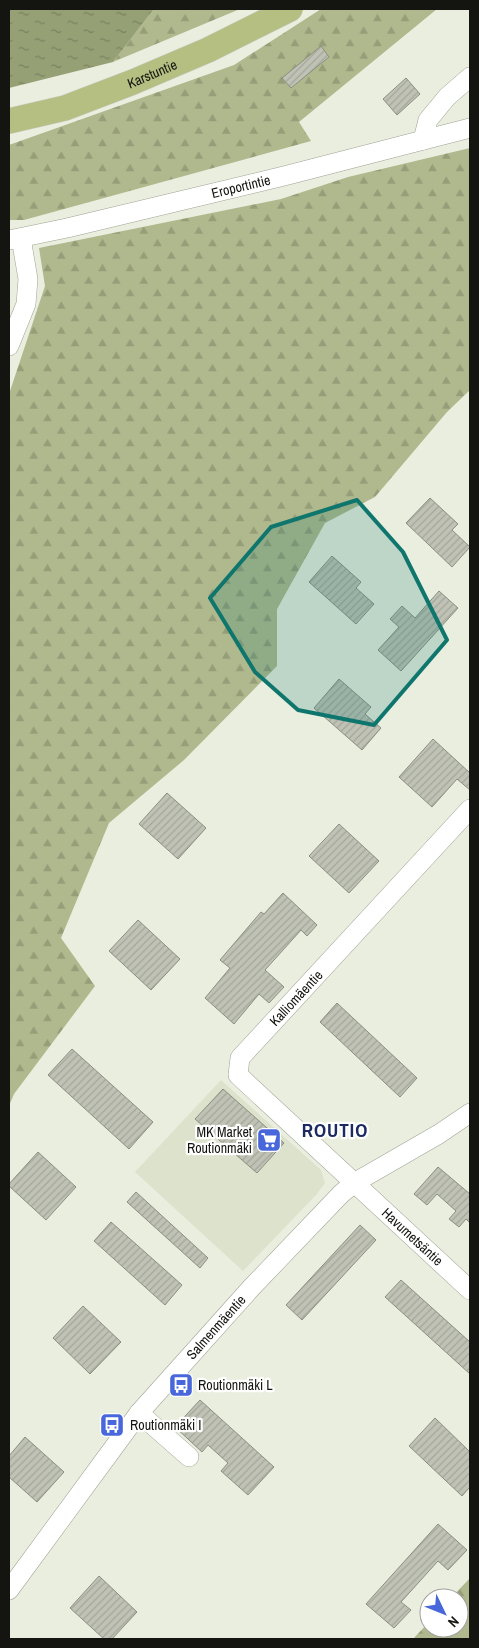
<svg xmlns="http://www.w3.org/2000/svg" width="479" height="1648" viewBox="0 0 479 1648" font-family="'Archivo Narrow',sans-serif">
  <defs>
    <pattern id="forest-firs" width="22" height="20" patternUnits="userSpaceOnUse" patternTransform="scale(1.25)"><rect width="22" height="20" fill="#afb98d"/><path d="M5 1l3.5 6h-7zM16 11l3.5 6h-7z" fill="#969e79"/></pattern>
    <pattern id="water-ripples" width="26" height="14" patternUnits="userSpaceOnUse" patternTransform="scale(1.25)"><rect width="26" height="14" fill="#96a075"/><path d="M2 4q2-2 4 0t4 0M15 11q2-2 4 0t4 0" fill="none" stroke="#79815f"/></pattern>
    <pattern id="building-hatch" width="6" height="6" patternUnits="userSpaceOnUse" patternTransform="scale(1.25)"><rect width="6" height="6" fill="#bfc2b4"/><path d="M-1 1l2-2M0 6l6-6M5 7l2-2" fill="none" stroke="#a3a69a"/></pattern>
  </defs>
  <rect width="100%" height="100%" fill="#eaeedf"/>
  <!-- built -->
  <path fill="#dce2cc" d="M221,1080L321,1170L325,1183L316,1195L243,1271L135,1172Z"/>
  <!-- forest -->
  <g fill="url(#forest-firs)">
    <path d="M154,9H240L113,62Z"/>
    <path d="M321,9H437L299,122L311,141L24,220H9V145L234,65Z"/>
    <path d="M470,148V390L447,412L375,497L325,523L277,609V666L184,760L109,823L61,938L95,986L14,1094L9,1106V394L45,286L39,248L281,199L348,177Z"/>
    <path d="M470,1578V1639H413L429,1622V1628H459V1598H451Z"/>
  </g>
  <!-- water -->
  <path fill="url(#water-ripples)" d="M9,9H154L113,62L9,88Z"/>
  <!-- building -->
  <g fill="url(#building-hatch)" stroke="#8b8f81">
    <path d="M321,46L329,57L291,88L282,78Z"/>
    <path d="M406,78L420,94L397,115L383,99Z"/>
    <path d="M430,498L458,524L452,530L470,547L452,567L406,523Z"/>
    <path d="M332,556L361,582L356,588L374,604L356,624L309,582Z"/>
    <path d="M439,591L458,608L401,671L378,650L399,627L390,619L402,606L415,618Z"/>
    <path d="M339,679L371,707L365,714L381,728L362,750L314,708Z"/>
    <path d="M433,739L470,773V790L457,779L432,807L399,777Z"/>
    <path d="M167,793L206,828L178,859L139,824Z"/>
    <path d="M339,824L379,861L349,893L309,856Z"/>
    <path d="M283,893L317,925L307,936L301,930L265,970L284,987L269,1003L259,994L234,1024L205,998L230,968L220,960L261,912L264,914Z"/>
    <path d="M138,920L180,959L151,990L109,951Z"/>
    <path d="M337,1003L417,1078L400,1097L320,1022Z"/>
    <path d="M72,1049L153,1122L129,1149L48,1075Z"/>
    <path d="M223,1089L284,1143L257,1173L195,1119Z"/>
    <path d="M38,1152L76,1187L46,1220L9,1186V1184Z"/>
    <path d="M438,1167L470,1194V1223L466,1219L459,1227L449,1219L456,1211L437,1194L427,1205L414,1194Z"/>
    <path d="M136,1192L208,1258L200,1268L127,1202Z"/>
    <path d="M111,1222L182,1285L165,1305L94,1241Z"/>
    <path d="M360,1225L376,1240L302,1320L286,1305Z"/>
    <path d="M401,1280L470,1342V1374L385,1297Z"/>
    <path d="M83,1306L121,1342L90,1374L53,1338Z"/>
    <path d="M200,1400L274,1467L248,1495L221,1471L228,1463L208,1445L202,1452L175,1427Z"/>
    <path d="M435,1418L470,1452V1487L462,1496L409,1446Z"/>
    <path d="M25,1437L64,1472L37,1502L9,1477V1456Z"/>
    <path d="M438,1524L467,1550L448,1570L438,1561L401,1602L411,1610L394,1628L366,1604Z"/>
    <path d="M99,1576L137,1612L112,1639H104L70,1608Z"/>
  </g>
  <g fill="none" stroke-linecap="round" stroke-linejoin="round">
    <defs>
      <g id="minor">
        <path d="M423,140L428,120L447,97L470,77"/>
        <path id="s1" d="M9,240L67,228L284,176L470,128"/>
        <path d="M9,346L26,304L28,279L21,238"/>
        <path id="s2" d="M470,809L240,1058L238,1075L470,1290"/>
        <path d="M139,1413L189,1457"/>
        <path id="s3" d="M9,1590L139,1413L251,1288L341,1194L354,1183L439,1134L470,1113"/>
      </g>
      <g id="major">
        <path id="s4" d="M9,121L65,108L133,82L208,50L290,9"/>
      </g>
    </defs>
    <!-- minor casing -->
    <use href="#minor" stroke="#a0a395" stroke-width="20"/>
    <!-- major casing -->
    <use href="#major" stroke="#d0d0cf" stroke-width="26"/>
    <!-- minor -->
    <use href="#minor" stroke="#fff" stroke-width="19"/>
    <!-- major -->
    <use href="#major" stroke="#b5bf82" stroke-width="25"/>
  </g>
  <!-- marked area -->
  <path fill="#0f766e" fill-opacity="0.2" stroke="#0f766e" stroke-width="4" stroke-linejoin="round" d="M357,500L403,552L447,640L374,725L298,710L255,672L210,598L271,527Z"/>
  <!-- icons -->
  <defs>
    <symbol id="supermarket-square" viewBox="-11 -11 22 22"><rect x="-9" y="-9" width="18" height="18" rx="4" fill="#4867da" stroke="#fff"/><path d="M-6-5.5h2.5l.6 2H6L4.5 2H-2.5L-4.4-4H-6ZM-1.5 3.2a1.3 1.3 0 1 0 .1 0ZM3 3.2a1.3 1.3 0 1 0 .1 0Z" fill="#fff"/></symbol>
    <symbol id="bus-square" viewBox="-11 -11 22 22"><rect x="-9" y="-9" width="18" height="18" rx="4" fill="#4867da" stroke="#fff"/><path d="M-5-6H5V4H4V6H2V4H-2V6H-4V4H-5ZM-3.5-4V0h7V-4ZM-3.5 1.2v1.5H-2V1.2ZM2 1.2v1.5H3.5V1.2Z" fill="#fff"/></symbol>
  </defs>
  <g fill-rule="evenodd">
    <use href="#supermarket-square" x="255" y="1126" width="28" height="28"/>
    <use href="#bus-square" x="167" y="1371" width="28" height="28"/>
    <use href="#bus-square" x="98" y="1411" width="28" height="28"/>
  </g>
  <g text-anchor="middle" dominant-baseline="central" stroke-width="4.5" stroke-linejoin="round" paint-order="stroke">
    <!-- street labels -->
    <g font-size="14" fill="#141510" stroke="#fff">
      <text stroke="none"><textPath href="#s4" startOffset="151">Karstuntie</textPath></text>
      <text stroke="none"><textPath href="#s1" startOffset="238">Eroportintie</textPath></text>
      <text transform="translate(296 998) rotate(-47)">Kalliomäentie</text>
      <text stroke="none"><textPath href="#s2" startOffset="594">Havumetsäntie</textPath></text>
      <text stroke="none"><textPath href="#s3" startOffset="335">Salmenmäentie</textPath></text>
    </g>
    <!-- poi labels -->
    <g font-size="14" fill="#141510" stroke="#fff" text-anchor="start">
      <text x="252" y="1132" text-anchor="end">MK Market<tspan x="252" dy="16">Routionmäki</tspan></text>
      <text x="198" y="1385">Routionmäki L</text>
      <text x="130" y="1425">Routionmäki I</text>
    </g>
    <!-- district labels -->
    <g font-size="19" font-weight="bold" letter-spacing="1" fill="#1b2a61" stroke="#fff">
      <text x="335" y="1130">ROUTIO</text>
    </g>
  </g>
  <!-- border -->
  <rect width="479" height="1648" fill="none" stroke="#141510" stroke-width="20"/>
  <!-- north arrow -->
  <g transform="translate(444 1613) rotate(133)"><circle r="24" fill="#ffffff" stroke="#a1a19f"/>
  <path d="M0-4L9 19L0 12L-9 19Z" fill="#4867da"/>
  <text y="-8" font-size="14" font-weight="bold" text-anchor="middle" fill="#141510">N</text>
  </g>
</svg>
